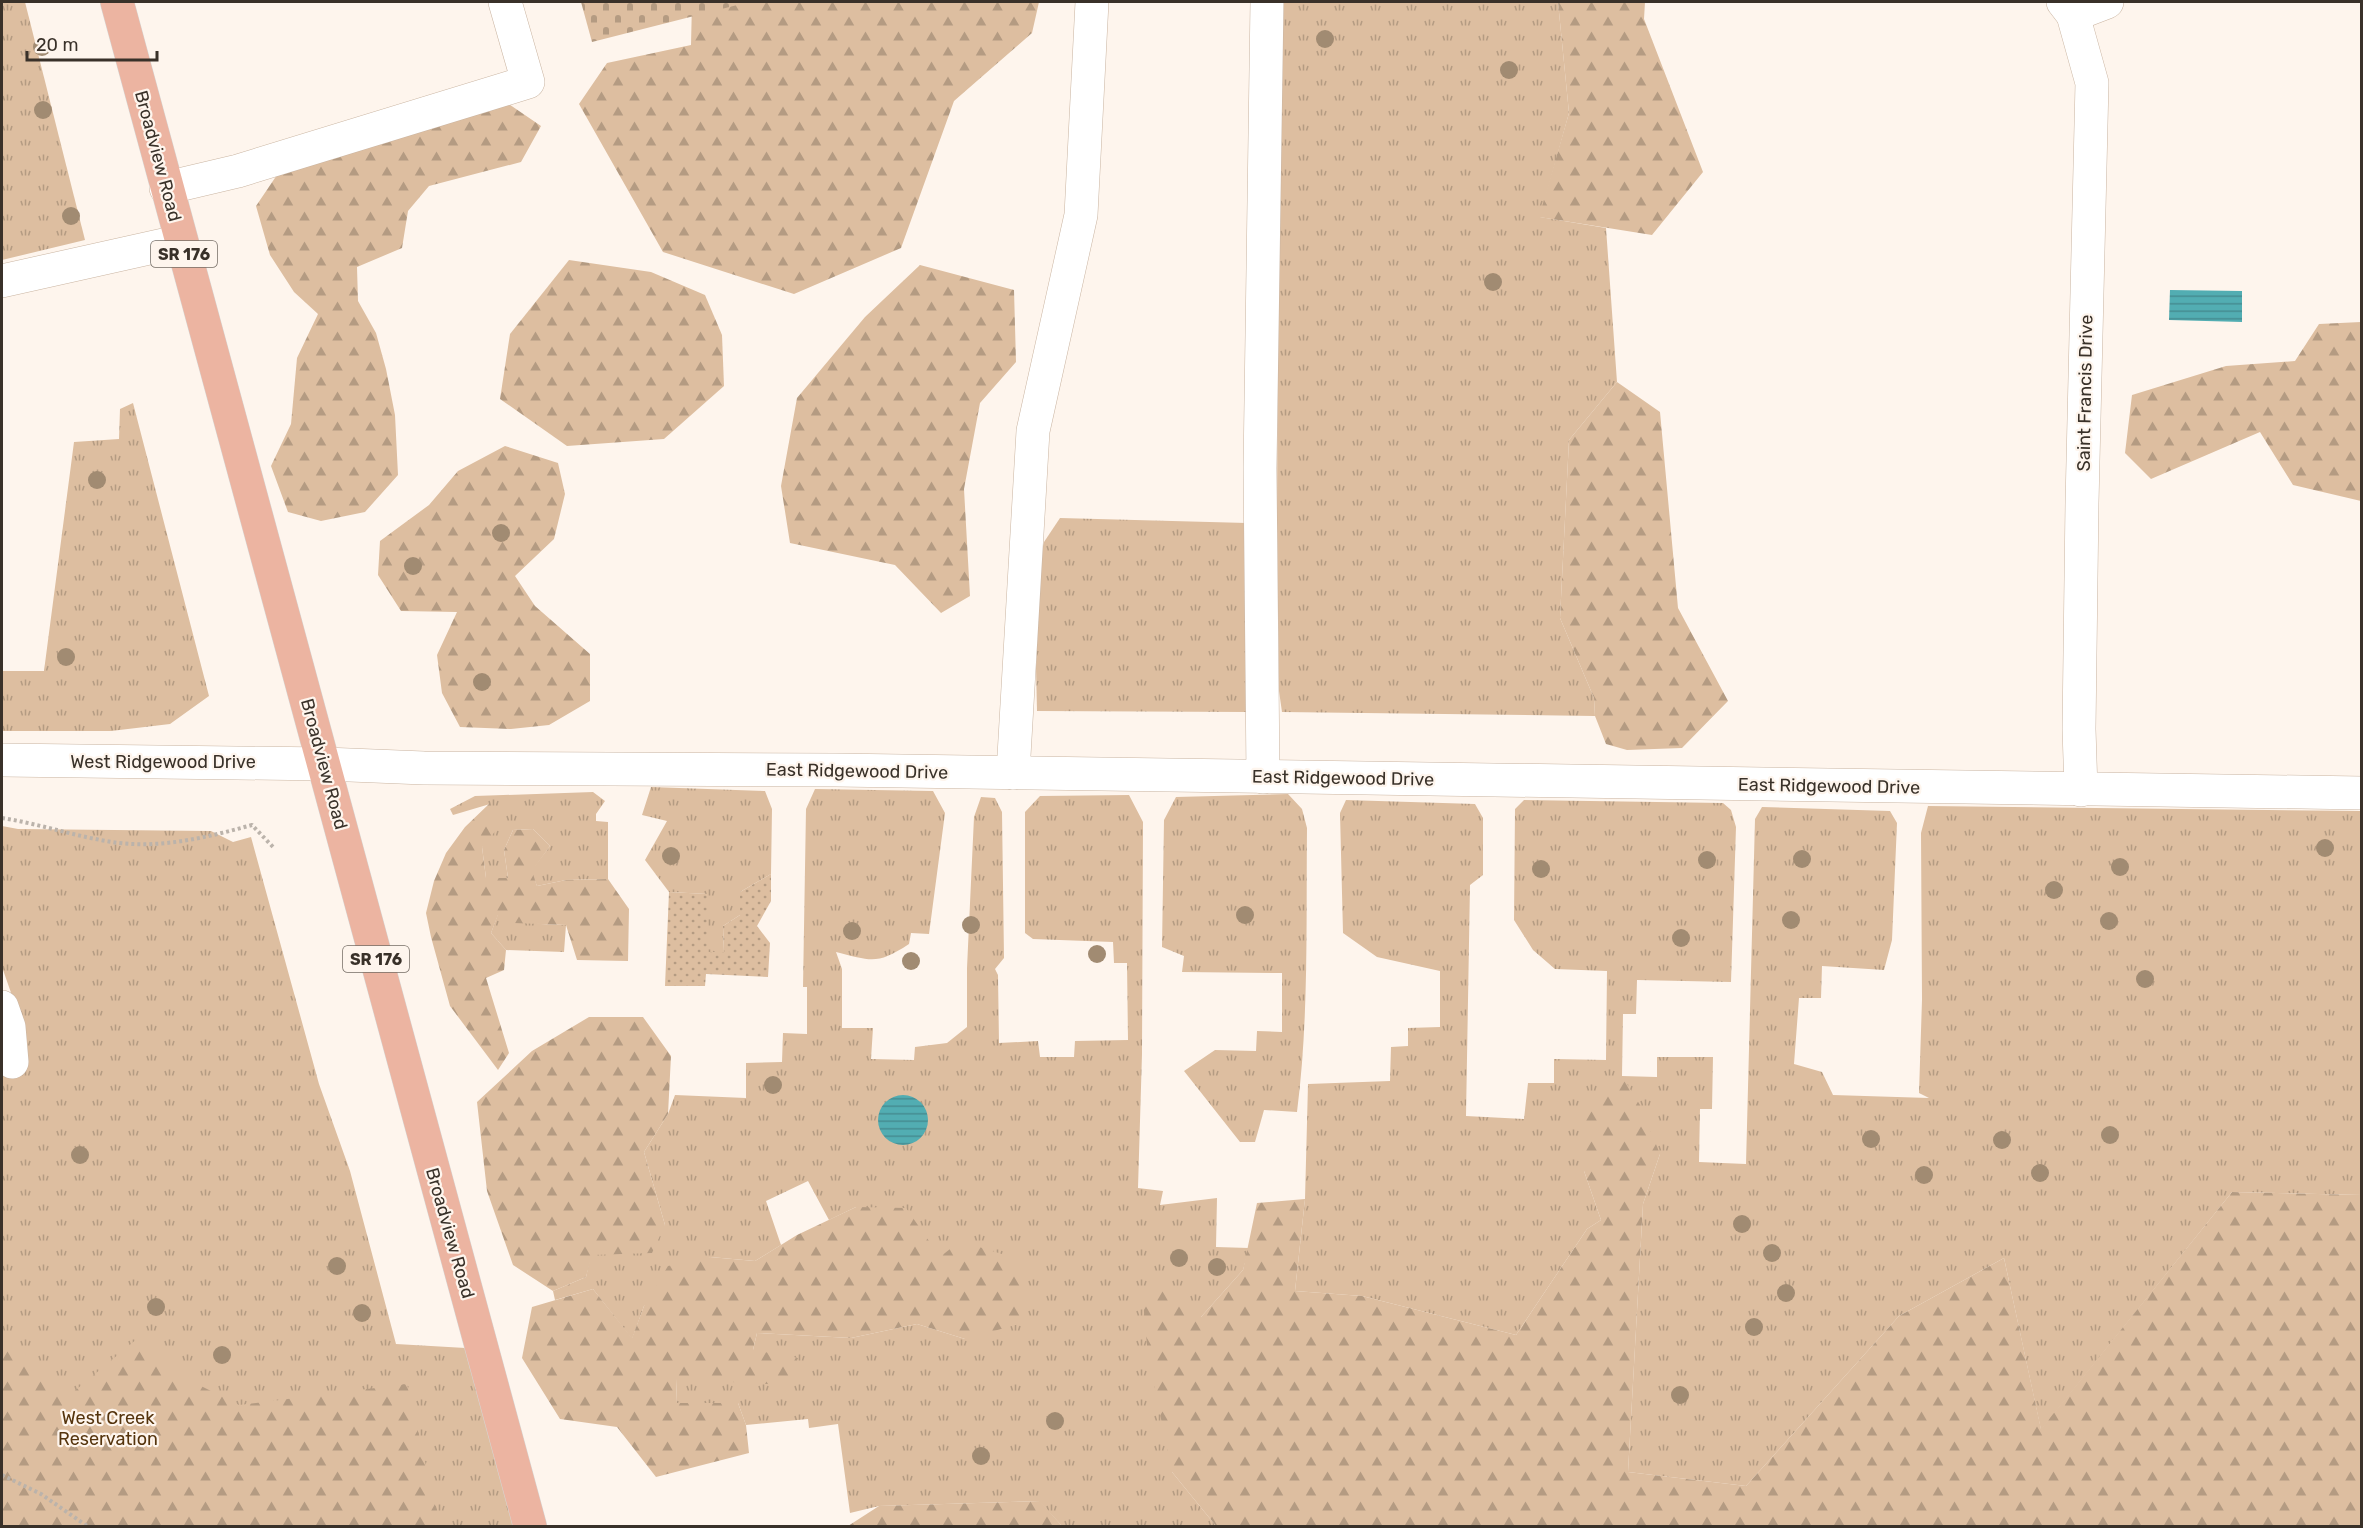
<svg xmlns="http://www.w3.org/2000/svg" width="2363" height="1528" viewBox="0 0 2363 1528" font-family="Rubik,sans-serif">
  <defs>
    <pattern id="grass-tufts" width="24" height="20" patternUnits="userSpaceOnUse" patternTransform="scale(1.5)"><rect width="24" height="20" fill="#ddbea0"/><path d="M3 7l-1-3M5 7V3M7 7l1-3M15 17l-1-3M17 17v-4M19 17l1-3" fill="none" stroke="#b49b82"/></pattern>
    <pattern id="forest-firs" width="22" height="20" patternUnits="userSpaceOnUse" patternTransform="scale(1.5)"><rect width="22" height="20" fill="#ddbea0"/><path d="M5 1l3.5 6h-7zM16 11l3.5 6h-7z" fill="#b49b82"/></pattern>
    <pattern id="cemetery-stones" width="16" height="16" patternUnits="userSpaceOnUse" patternTransform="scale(1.5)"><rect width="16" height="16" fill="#ddbea0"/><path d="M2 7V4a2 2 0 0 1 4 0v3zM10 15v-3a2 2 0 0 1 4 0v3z" fill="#b49b82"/></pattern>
    <pattern id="garden-dots" width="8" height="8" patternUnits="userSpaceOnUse" patternTransform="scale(1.5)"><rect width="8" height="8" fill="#ddbea0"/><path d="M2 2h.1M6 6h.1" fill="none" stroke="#b49b82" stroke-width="1.8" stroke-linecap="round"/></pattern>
    <pattern id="water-rules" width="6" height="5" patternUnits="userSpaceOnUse" patternTransform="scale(1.5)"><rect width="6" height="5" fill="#52adb2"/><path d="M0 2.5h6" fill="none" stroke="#458d91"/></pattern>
  </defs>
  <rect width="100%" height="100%" fill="#fef5ed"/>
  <!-- grass -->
  <g fill="url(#grass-tufts)">
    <path d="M2,2H25L85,240L2,260Z"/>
    <path d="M1279,2H1558L1569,113L1540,217L1606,228L1617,382L1569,440L1560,618L1594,698L1595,716L1282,712L1279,691L1277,523Z"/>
    <path d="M133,403L209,696L170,724L111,731H2V671H44L74,442L119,439L120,409Z"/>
    <path d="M1060,518L1247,523L1246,712L1037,711L1036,668L1041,554L1044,542Z"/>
    <path d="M651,787L765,791L772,809L771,874L740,892V915L723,926L724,952H708L707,894L669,892L645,860L667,821L642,815Z"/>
    <path d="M815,789L933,791L945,813L929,934L911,933L909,944C877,965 872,961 836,952L842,969V1028H873L871,1059L914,1060L915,1047L947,1043L967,1027V968L974,817L981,797L995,798L1002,812L1004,958L995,969L998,975L999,1043L1038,1041L1040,1057H1074L1075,1041L1128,1040L1127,963H1114L1113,942L1033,939L1025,933V812L1040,796L1129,795L1143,822L1142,1054L1138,1188L1163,1191L1160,1205L1217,1198L1216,1247L1249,1248L1243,1270L1201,1317L1172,1472L1216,1526H1062L1039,1501L879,1506L850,1513L838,1424L809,1428L808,1419L746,1425L738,1403H677L676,1379L753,1350L757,1333L851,1338L917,1324L965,1339L940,1258L856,1207L829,1220L808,1181L766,1201L781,1245L755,1261L710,1257L644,1306L632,1339L593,1289L555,1300L553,1291L586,1277L591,1255L665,1225L644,1152L668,1114L675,1095L746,1098V1063L782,1062L783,1033L807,1034V987H803L806,809Z"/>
    <path d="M593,792L605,801L596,814V821L608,822V879L566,880L537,886L531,871L550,846L533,829L513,830L504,850L508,878H486L482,847L490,804L453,815L450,809L475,796Z"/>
    <path d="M1288,794L1302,809L1307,828C1306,922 1309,1018 1297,1112L1264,1110L1255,1142H1240L1184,1071L1215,1050L1256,1051L1257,1031L1282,1032V973L1182,972L1184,956L1162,947L1164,820L1176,797Z"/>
    <path d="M1346,800L1475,804L1483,818V875L1470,885L1466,1116L1524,1119L1528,1083H1554V1059L1606,1060L1607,971L1555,969L1533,950L1514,920L1515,809L1524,800L1723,803L1731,810L1736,827L1731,982L1637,980L1636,1014H1623L1622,1076L1657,1077V1057H1713L1712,1109H1700L1699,1162L1746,1164L1755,819L1762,807L1890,811L1897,823L1892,940L1884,970L1822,966L1821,998H1799L1794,1064L1822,1072L1833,1095L1929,1098L1919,1093L1922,1000L1921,833L1928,806L2361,811V1195L2232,1192L2041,1430L2004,1258L1899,1316L1746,1486L1628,1472L1643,1204L1660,1154L1584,1171L1601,1220L1587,1229L1516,1335L1362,1296L1295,1291L1305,1199L1308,1084L1390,1081L1391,1047L1408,1046V1028L1440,1027V971L1377,957L1343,933L1340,813Z"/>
    <path d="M2,826L18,829L211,831L233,842L251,837L319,1084L350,1171L396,1344L483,1349L530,1526H2V1040L16,1007L2,967Z"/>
    <path d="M498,914L541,924L566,925L564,952L506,950L491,933Z"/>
  </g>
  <!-- forest -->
  <g fill="url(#forest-firs)">
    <path d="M692,2H1039L1032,33L954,101L901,248L794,294L663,252L579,104L607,63L691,45Z"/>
    <path d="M1558,2H1645L1644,19L1703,172L1652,235L1539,217L1569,113Z"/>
    <path d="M503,100L541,126L521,162L429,186L408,211L402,248L357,267L358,301L376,333L386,369L395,415L398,475L365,512L321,521L288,512L271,466L291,424L297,358L318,314L294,292L270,255L256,206L279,172Z"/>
    <path d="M569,260L651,272L705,295L722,335L724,386L664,439L567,446L500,399L510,334Z"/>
    <path d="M920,265L1014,290L1016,362L980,403L964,489L970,596L941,613L895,565L790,543L781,486L797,398L865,317Z"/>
    <path d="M2361,322V501L2293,485L2260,432L2151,479L2125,453L2132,395L2226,366L2295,361L2319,324Z"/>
    <path d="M1617,382L1660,412L1678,608L1728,701L1682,748L1627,750L1606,744L1595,716L1594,698L1560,618L1569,440Z"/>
    <path d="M505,446L558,463L565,494L554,539L515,576L535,606L590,654V701L549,725L511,729L460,727L442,693L437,655L457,612L401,611L378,575L380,541L429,505L458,471Z"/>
    <path d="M490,803L498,828L482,847L486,878H508L504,850L513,830L533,829L550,846L532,871L537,886L566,880L608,879L629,909L628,961L577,960L566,925L514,923L498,915L491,933L506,950L504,970L486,978L509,1053L498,1070L450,1006L431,937L426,913L434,881L446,853L465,827Z"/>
    <path d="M589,1017H643L671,1056L668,1114L644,1152L665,1225L652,1253L592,1255L586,1277L553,1291L513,1265L487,1191L477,1102L532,1051Z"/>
    <path d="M1622,1076L1640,1105L1660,1154L1643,1204L1628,1472L1746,1486L1899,1316L2004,1258L2041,1429L2232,1192L2361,1195V1526H1216L1172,1472L1148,1356L1143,1301L1169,1287L1201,1317L1243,1270L1257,1203L1305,1199L1295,1291L1362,1296L1516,1335L1587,1229L1601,1220L1584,1171L1586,1115Z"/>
    <path d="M856,1207L906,1208L940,1257L960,1241L1021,1260L1027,1289L1019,1324L965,1339L917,1324L851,1338L757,1333L753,1350L798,1358L786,1385L676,1379L677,1403H738L746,1425L749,1453L656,1477L617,1427L560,1419L522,1358L532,1307L593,1289L632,1338L644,1306L668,1266L710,1257L755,1261L797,1235Z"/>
    <path d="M138,1338L185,1378L239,1405L407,1384L440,1526H2V1347L71,1394Z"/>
    <path d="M1040,1501L1062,1526H848L879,1506Z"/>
  </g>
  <!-- cemetery -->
  <path fill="url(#cemetery-stones)" d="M581,2H749L592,42Z"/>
  <!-- garden -->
  <path fill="url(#garden-dots)" d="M771,874V901L757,926L770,943L768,977L706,974L705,986H665L669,892L708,894V952H724L723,926L740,915V892Z"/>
  <!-- water -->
  <g fill="url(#water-rules)">
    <path d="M2170,290L2242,291V322L2169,320Z"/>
    <circle cx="903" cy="1120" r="25"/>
  </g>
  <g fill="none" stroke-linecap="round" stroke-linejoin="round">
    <defs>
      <g id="minor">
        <path d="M2063,2L2073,15L2092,83L2082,503L2079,729L2081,790"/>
        <path d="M2073,15L2107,2"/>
        <path d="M166,188L238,171L528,82L505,2"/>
        <path d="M2,281L181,241"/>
        <path d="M2,760L325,764L424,768L836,770L2362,793"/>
        <path d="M1013,773L1033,431L1081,215L1092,2"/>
        <path d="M1263,777L1260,468L1267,2"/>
        <path d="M2,1007L9,1027L12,1062"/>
      </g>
      <path id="major" d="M117,2L530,1526"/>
    </defs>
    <!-- minor casing -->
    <use href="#minor" stroke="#cab5a2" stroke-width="34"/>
    <!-- major casing -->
    <use href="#major" stroke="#d7d6d4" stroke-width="34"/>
    <!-- path -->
    <g stroke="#bbb3ab" stroke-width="4" stroke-dasharray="3 3" stroke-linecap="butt">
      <path d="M2,818C41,824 80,838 119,843C165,848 208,837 252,825L274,848"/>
      <path d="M2,1475L41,1494L87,1526"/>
    </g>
    <!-- minor -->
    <use href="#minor" stroke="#fff" stroke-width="33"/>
    <!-- major -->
    <use href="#major" stroke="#ecb4a1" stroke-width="33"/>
  </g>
  <!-- trees -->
  <g fill="#a18b72">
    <circle cx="1325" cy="39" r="9"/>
    <circle cx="42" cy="47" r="9"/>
    <circle cx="1509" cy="70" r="9"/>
    <circle cx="43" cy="110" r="9"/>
    <circle cx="71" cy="216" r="9"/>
    <circle cx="1493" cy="282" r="9"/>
    <circle cx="97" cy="480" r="9"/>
    <circle cx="501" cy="533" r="9"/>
    <circle cx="413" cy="566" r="9"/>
    <circle cx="66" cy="657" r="9"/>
    <circle cx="482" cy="682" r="9"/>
    <circle cx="2325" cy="848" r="9"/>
    <circle cx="671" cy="856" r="9"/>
    <circle cx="1802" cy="859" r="9"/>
    <circle cx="1707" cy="860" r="9"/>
    <circle cx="2120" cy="867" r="9"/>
    <circle cx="1541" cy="869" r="9"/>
    <circle cx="2054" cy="890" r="9"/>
    <circle cx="1245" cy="915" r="9"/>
    <circle cx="1791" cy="920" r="9"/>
    <circle cx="2109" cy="921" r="9"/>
    <circle cx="971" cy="925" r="9"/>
    <circle cx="852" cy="931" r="9"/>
    <circle cx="1681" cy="938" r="9"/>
    <circle cx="1097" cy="954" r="9"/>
    <circle cx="911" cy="961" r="9"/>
    <circle cx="2145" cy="979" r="9"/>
    <circle cx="773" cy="1085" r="9"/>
    <circle cx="2110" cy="1135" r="9"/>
    <circle cx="1871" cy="1139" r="9"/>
    <circle cx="2002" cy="1140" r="9"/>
    <circle cx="80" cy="1155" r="9"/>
    <circle cx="2040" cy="1173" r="9"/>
    <circle cx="1924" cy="1175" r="9"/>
    <circle cx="1742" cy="1224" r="9"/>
    <circle cx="1772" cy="1253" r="9"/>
    <circle cx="1179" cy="1258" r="9"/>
    <circle cx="337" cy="1266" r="9"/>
    <circle cx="1217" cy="1267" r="9"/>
    <circle cx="1786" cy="1293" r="9"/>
    <circle cx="156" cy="1307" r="9"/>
    <circle cx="362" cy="1313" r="9"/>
    <circle cx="1754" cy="1327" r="9"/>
    <circle cx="222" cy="1355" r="9"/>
    <circle cx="1680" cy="1395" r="9"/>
    <circle cx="1055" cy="1421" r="9"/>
    <circle cx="981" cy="1456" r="9"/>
  </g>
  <g text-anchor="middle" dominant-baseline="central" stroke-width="4.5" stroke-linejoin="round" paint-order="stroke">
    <!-- shield labels -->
    <g fill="#fef5ed" stroke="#746c64" stroke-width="1.5">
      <rect x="151" y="241" width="66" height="26" rx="4.5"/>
      <rect x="343" y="946" width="66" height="26" rx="4.5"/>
    </g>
    <g font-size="16" font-weight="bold" fill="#393129">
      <text x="184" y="254">SR 176</text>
      <text x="376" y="959">SR 176</text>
    </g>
    <!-- street labels -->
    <g font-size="18" fill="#393129" stroke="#fef5ed">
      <text transform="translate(158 156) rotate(75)">Broadview Road</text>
      <text transform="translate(2085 393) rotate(-89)">Saint Francis Drive</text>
      <text x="163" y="762">West Ridgewood Drive</text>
      <text transform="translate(324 764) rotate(75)">Broadview Road</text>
      <text transform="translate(857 771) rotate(1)">East Ridgewood Drive</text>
      <text transform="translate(1343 778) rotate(1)">East Ridgewood Drive</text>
      <text transform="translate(1829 786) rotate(1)">East Ridgewood Drive</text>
      <text transform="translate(450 1233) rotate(74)">Broadview Road</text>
    </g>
    <!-- park labels -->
    <g font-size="18" fill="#55340d" stroke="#fef5ed">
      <text x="108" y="1418">West Creek<tspan x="108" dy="21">Reservation</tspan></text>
    </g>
  </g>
  <!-- border -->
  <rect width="2363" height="1528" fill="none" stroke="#393129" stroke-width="6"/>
  <!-- scale -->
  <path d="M27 51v9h130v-9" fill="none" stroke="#393129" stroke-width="3"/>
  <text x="36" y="51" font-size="18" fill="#393129" stroke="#fef5ed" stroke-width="4.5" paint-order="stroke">20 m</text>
</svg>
